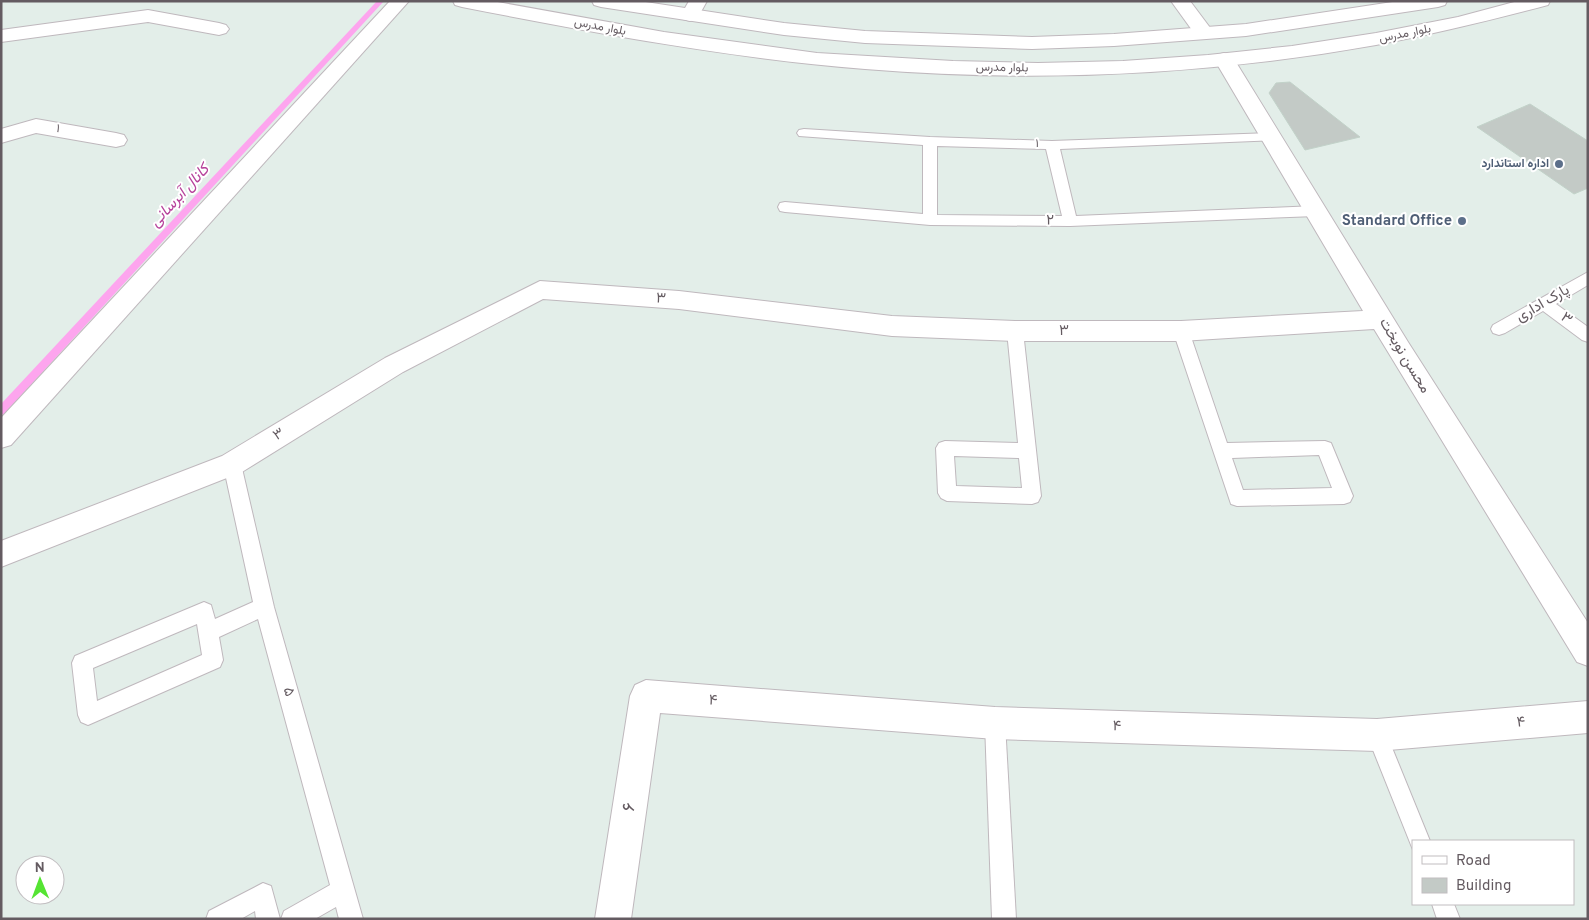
<svg xmlns="http://www.w3.org/2000/svg" width="1589" height="920" viewBox="0 0 1589 920" font-family="Overpass,Vazirmatn,sans-serif">
  <rect width="100%" height="100%" fill="#e3eee9"/>
  <g fill="none" stroke-linecap="round" stroke-linejoin="round">
    <!-- stream -->
    <path fill="#fda5ee" fill-rule="evenodd" d="M377,1H384L4,414L1,415V404Z"/>
  </g>
  <!-- building -->
  <g fill="#c3cac6" stroke="#c2d2c9">
    <path d="M1290,82L1360,137L1305,150L1269,93L1276,83Z"/>
    <path d="M1530,104L1588,141V188L1574,194L1477,127Z"/>
  </g>
  <g fill="none" stroke-linecap="round" stroke-linejoin="round">
    <defs>
      <g id="service">
        <path d="M804,129L930,137L1052,141L1271,133L1276,134L1278,137L1276,140L1060,149L1076,216L1316,206L1321,207L1323,211L1321,215L1316,216L1070,226L930,225L785,212L780,211L778,207L780,203L785,202L923,214V145L799,136L797,133L799,130ZM937,146L1046,149L1062,216L937,215Z"/>
        <path d="M1588,272V285L1556,304L1588,327V342L1582,340L1543,311L1505,333L1499,335L1493,333L1491,329L1493,325Z"/>
        <path d="M1015,325L1021,327L1023,331L1041,496L1038,502L1032,504L947,501L941,498L938,493L936,448L939,443L945,441L1018,443L1007,331L1009,327ZM954,456L1019,458L1022,488L956,486Z"/>
        <path d="M1181,325L1187,327L1189,331L1227,443L1325,441L1331,443L1353,496L1350,502L1344,504L1237,506L1231,504L1173,331L1175,327ZM1319,455L1332,488L1243,490L1232,458Z"/>
        <path d="M232,457L238,459L241,464L274,607L363,919H339L336,907L315,919H281L284,911L330,885L258,619L219,637L223,660L220,667L88,725L81,722L78,715L72,663L75,656L204,602L211,605L215,619L253,602L223,464L226,459ZM197,624L202,655L97,701L93,668Z"/>
        <path d="M995,713L1002,716L1005,723L1016,919H992L985,723L988,716Z"/>
        <path d="M1377,725L1384,728L1430,841H1413V850L1367,735L1370,728Z"/>
        <path d="M263,883L271,886L280,919H256L255,911L241,919H206L209,911Z"/>
        <path d="M1432,904H1454L1460,919H1437Z"/>
      </g>
      <g id="minor">
        <path d="M390,1H409L11,445L1,448V418Z"/>
        <path d="M689,1H707L697,19L690,21L683,19L681,15Z"/>
        <path d="M1171,1H1190L1214,33L1211,37L1204,39L1197,37Z"/>
        <path d="M148,10L219,23L226,25L229,29L226,33L219,35L148,22L1,42V30Z"/>
        <path d="M1224,53L1231,55L1234,59L1408,342L1588,623V666L1577,662L1374,329L1181,341H1015L892,336L679,309L543,299L403,372L242,472L1,567V541L222,456L385,358L540,281L679,291L892,316L1015,321H1181L1363,311L1214,59L1217,55Z"/>
        <path d="M36,119L116,133L124,135L127,140L124,145L116,147L36,133L1,143V129Z"/>
        <path d="M646,680L995,707L1377,719L1588,701V733L1377,751L995,739L660,713L631,919H595L630,696L635,685Z"/>
      </g>
      <g id="tertiary">
        <path d="M453,1H492L664,32L817,53L953,61L1038,63L1123,61L1208,55L1292,46L1376,33L1458,17L1518,1H1550L1548,5C1491,20 1434,34 1376,45C1208,75 1035,83 865,69C729,58 595,33 462,7L455,5Z"/>
        <path d="M592,1H639L784,23L865,31L1032,37L1114,34L1246,24L1399,1H1447L1445,5L1438,7L1246,36L1114,46L1032,49L865,43L784,35L601,7L594,5Z"/>
      </g>
    </defs>
    <!-- service casing -->
    <use href="#service" stroke="#bfb8bd" stroke-width="2"/>
    <!-- minor casing -->
    <use href="#minor" stroke="#bfb8bd" stroke-width="2"/>
    <!-- tertiary casing -->
    <use href="#tertiary" stroke="#bfb8bd" stroke-width="2"/>
    <!-- service -->
    <use href="#service" fill="#fff" fill-rule="evenodd"/>
    <!-- minor -->
    <use href="#minor" fill="#fff" fill-rule="evenodd"/>
    <!-- tertiary -->
    <use href="#tertiary" fill="#fff" fill-rule="evenodd"/>
  </g>
  <!-- markers -->
  <g fill="#5c6f8a" stroke="#fff" stroke-width="2">
    <circle cx="1559" cy="164" r="5"/>
    <circle cx="1462" cy="221" r="5"/>
  </g>
  <g text-anchor="middle" dominant-baseline="central" stroke-width="4" stroke-linejoin="round" paint-order="stroke">
    <!-- far-street labels -->
    <g font-size="12" fill="#645b61" stroke="#fff">
      <text transform="translate(600 27) rotate(11)">بلوار مدرس</text>
      <text transform="translate(1405 34) rotate(-11)">بلوار مدرس</text>
      <text transform="translate(1002 68) rotate(1)">بلوار مدرس</text>
      <text transform="translate(58 129) rotate(10)">۱</text>
      <text transform="translate(1037 144) rotate(2)">۱</text>
    </g>
    <!-- far-service labels -->
    <g font-size="12" font-weight="bold" fill="#4e5e75" stroke="#fff" text-anchor="end">
      <text x="1549" y="164">اداره استاندارد</text>
    </g>
    <!-- street labels -->
    <g font-size="15" fill="#645b61" stroke="#fff">
      <text transform="translate(1050 221) rotate(1)">۲</text>
      <text transform="translate(661 299) rotate(4)">۳</text>
      <text transform="translate(1543 304) rotate(-30)">پارک اداری</text>
      <text transform="translate(1566 319) rotate(37)">۳</text>
      <text x="1064" y="331">۳</text>
      <text transform="translate(1404 356) rotate(59)">محسن نوبخت</text>
      <text transform="translate(279 435) rotate(-31)">۳</text>
      <text transform="translate(288 692) rotate(74)">۵</text>
      <text transform="translate(713 701) rotate(4)">۴</text>
      <text transform="translate(1521 723) rotate(-5)">۴</text>
      <text transform="translate(1117 727) rotate(2)">۴</text>
    </g>
    <!-- service labels -->
    <g font-size="15" font-weight="bold" fill="#4e5e75" stroke="#fff" text-anchor="end">
      <text x="1452" y="221">Standard Office</text>
    </g>
    <!-- water labels -->
    <g font-size="16" font-style="italic" fill="#b7449c" stroke="#fff">
      <text transform="translate(180 196) rotate(-47)">کانال آبرسانی</text>
    </g>
    <!-- near-street labels -->
    <g font-size="18" fill="#645b61" stroke="#fff">
      <text transform="translate(630 807) rotate(-82)">۶</text>
    </g>
  </g>
  <!-- border -->
  <rect width="1589" height="920" fill="none" stroke="#645b61" stroke-width="5"/>
  <!-- legend -->
  <rect x="1412" y="840" width="162" height="65" fill="#ffffff" stroke="#c1bdc0"/>
  <rect x="1422" y="856" width="25" height="8" fill="#ffffff" stroke="#c1bdc0"/>
  <text x="1456" y="865" font-size="15" fill="#645b61">Road</text>
  <rect x="1422" y="878" width="25" height="15" fill="#c3cac6" stroke="#c1bdc0"/>
  <text x="1456" y="890" font-size="15" fill="#645b61">Building</text>
  <!-- north arrow -->
  <g transform="translate(40 880) rotate(359)"><circle r="24" fill="#ffffff" stroke="#c1bdc0"/>
  <path d="M0-4L9 19L0 12L-9 19Z" fill="#55e433"/>
  <text y="-8" font-size="14" font-weight="bold" text-anchor="middle" fill="#645b61">N</text>
  </g>
</svg>
